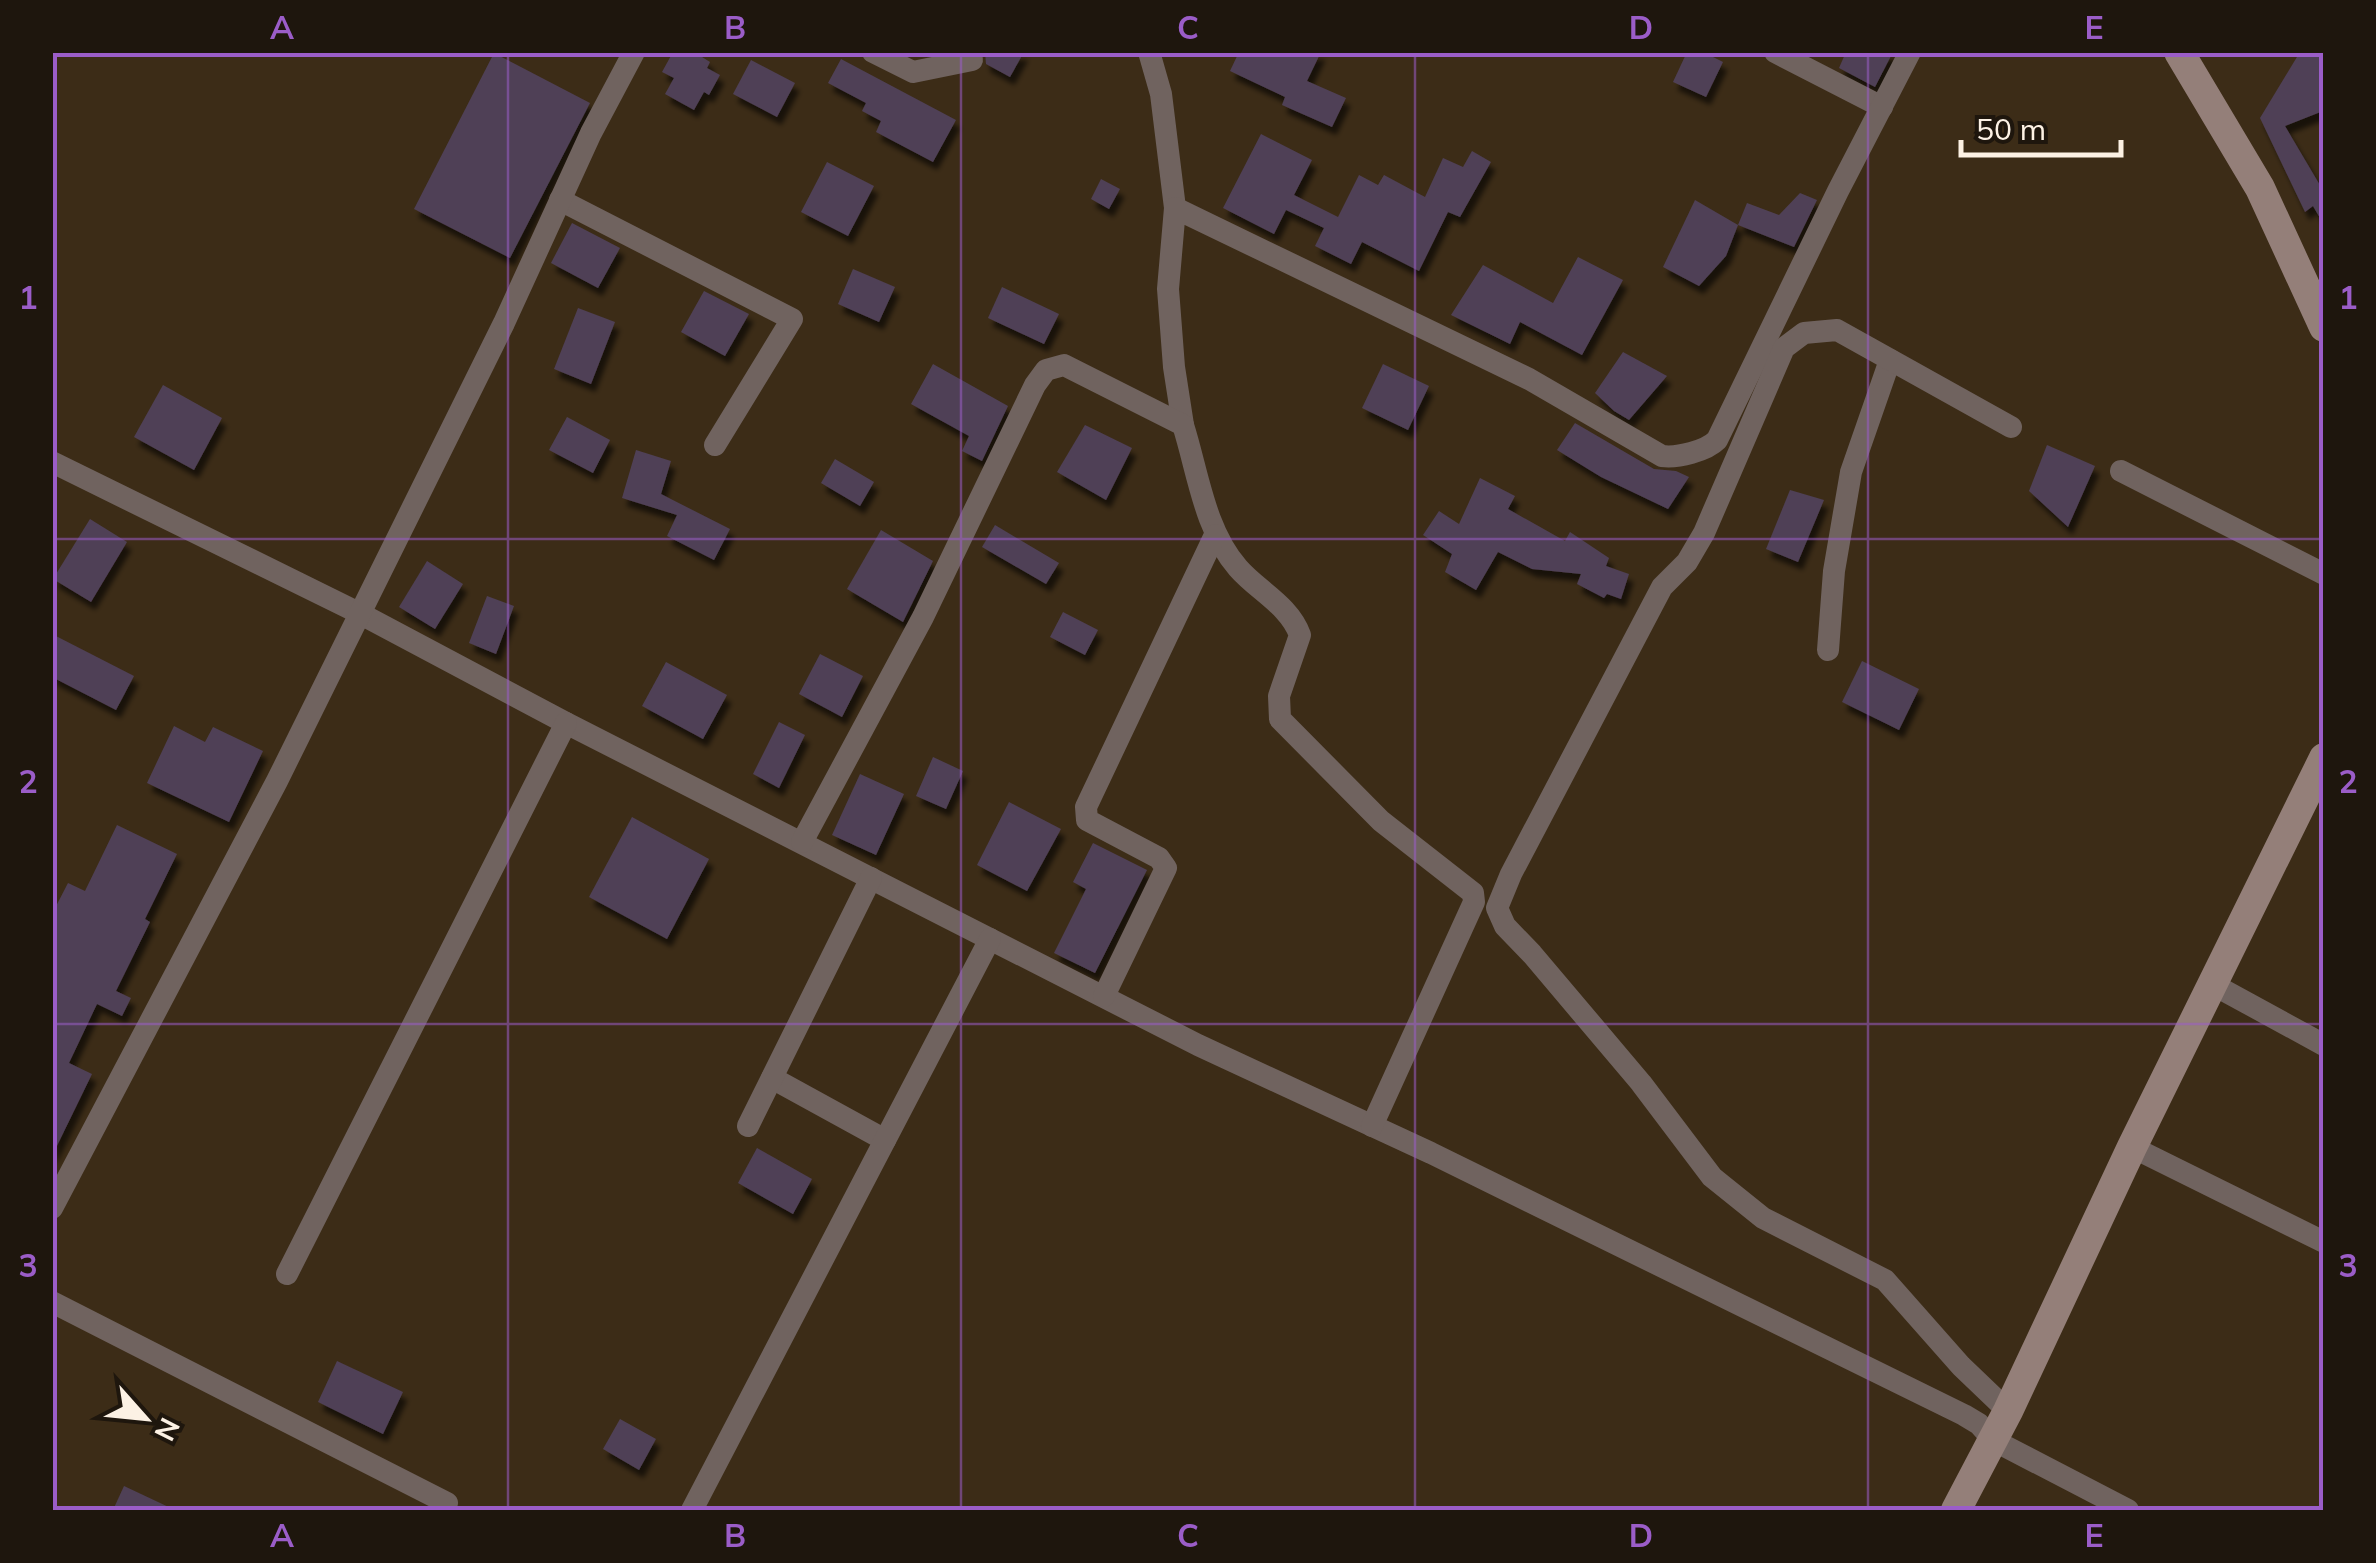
<svg xmlns="http://www.w3.org/2000/svg" width="2376" height="1563" viewBox="0 0 2376 1563" font-family="Mulish,sans-serif">
  <defs>
    <filter id="shadow"><feDropShadow dx="4.5" dy="8" stdDeviation="2.5" flood-color="#0009"/></filter>
  </defs>
  <rect width="100%" height="100%" fill="#3c2c17"/>
  <!-- building -->
  <g fill="#4f4056" filter="url(#shadow)">
    <path d="M673,52H694L710,62L707,68L720,75L709,95L704,92L694,110L665,94L674,78L662,72Z"/>
    <path d="M985,52H1024L1010,77L986,64Z"/>
    <path d="M1239,52H1321L1307,81L1346,98L1332,127L1282,105L1285,97L1230,71Z"/>
    <path d="M1687,52H1703L1723,62L1706,97L1673,82Z"/>
    <path d="M1846,52H1893L1875,87L1839,68Z"/>
    <path d="M2300,52H2324L2323,111L2285,126L2324,192V225L2313,206L2305,212L2260,118Z"/>
    <path d="M494,53L590,103L510,258L414,209Z"/>
    <path d="M841,59L956,120L933,162L876,132L881,121L862,111L866,103L828,83Z"/>
    <path d="M751,60L795,83L777,117L733,94Z"/>
    <path d="M1261,134L1312,160L1294,195L1338,217L1359,175L1378,185L1384,175L1425,197L1443,158L1463,167L1472,151L1491,162L1460,217L1448,212L1419,271L1362,242L1351,264L1315,246L1324,228L1286,210L1274,234L1223,208Z"/>
    <path d="M827,162L874,186L848,236L801,212Z"/>
    <path d="M1101,179L1120,189L1109,209L1091,199Z"/>
    <path d="M1800,193L1817,200L1794,247L1738,225L1747,203L1779,215Z"/>
    <path d="M1695,200L1738,225L1726,256L1699,286L1663,267Z"/>
    <path d="M572,223L620,248L598,288L551,263Z"/>
    <path d="M1578,257L1623,280L1582,355L1520,322L1510,344L1451,315L1483,265L1553,303Z"/>
    <path d="M853,269L895,287L879,322L838,304Z"/>
    <path d="M1002,287L1059,314L1044,344L988,318Z"/>
    <path d="M704,291L749,314L725,356L681,332Z"/>
    <path d="M578,308L615,322L591,384L554,369Z"/>
    <path d="M1623,352L1667,376L1629,420L1614,411L1595,393Z"/>
    <path d="M933,364L1008,406L982,461L962,451L969,436L911,404Z"/>
    <path d="M1383,364L1429,386L1408,430L1362,408Z"/>
    <path d="M163,385L222,418L194,470L134,437Z"/>
    <path d="M567,417L610,440L593,473L549,450Z"/>
    <path d="M1575,423L1654,469L1676,471L1689,477L1668,509L1601,477L1557,450Z"/>
    <path d="M1085,425L1132,448L1106,500L1057,472Z"/>
    <path d="M2047,445L2095,466L2068,527L2029,491Z"/>
    <path d="M636,450L671,461L661,494L730,529L714,560L667,536L677,515L622,498Z"/>
    <path d="M835,459L874,482L860,506L821,483Z"/>
    <path d="M1480,478L1515,496L1508,509L1565,541L1570,532L1609,558L1606,566L1629,574L1621,599L1607,594L1604,598L1577,584L1581,574L1532,569L1498,552L1476,590L1445,572L1452,554L1423,535L1439,511L1459,524Z"/>
    <path d="M1790,490L1824,500L1798,562L1766,549Z"/>
    <path d="M90,519L127,542L91,602L53,579Z"/>
    <path d="M995,525L1059,563L1046,584L982,547Z"/>
    <path d="M881,530L933,561L903,622L847,589Z"/>
    <path d="M427,561L463,584L435,629L399,607Z"/>
    <path d="M487,596L514,606L496,654L469,643Z"/>
    <path d="M1063,612L1098,630L1085,655L1050,637Z"/>
    <path d="M52,634L134,676L116,710L52,677Z"/>
    <path d="M820,654L863,676L842,717L799,694Z"/>
    <path d="M1862,661L1919,689L1899,730L1842,702Z"/>
    <path d="M666,662L727,695L703,739L642,706Z"/>
    <path d="M779,722L805,735L779,788L753,774Z"/>
    <path d="M174,726L205,742L213,727L263,751L229,822L147,783Z"/>
    <path d="M933,757L963,771L946,809L916,796Z"/>
    <path d="M860,774L904,794L876,855L832,835Z"/>
    <path d="M1009,802L1061,829L1027,891L977,865Z"/>
    <path d="M632,817L709,859L667,939L589,897Z"/>
    <path d="M117,825L177,854L145,919L150,922L116,991L131,998L122,1016L97,1004L69,1063L92,1074L52,1156V914L68,883L85,891Z"/>
    <path d="M1093,843L1147,870L1095,973L1054,953L1086,889L1073,882Z"/>
    <path d="M757,1148L812,1179L793,1214L738,1183Z"/>
    <path d="M337,1361L403,1392L383,1434L318,1402Z"/>
    <path d="M620,1419L656,1439L639,1470L603,1449Z"/>
    <path d="M124,1486L175,1510H113Z"/>
  </g>
  <g fill="none" stroke-linecap="round" stroke-linejoin="round">
    <!-- street -->
    <g stroke="#70635f" stroke-width="22">
      <path d="M873,52L913,72L972,60"/>
      <path d="M1149,52L1161,94L1175,208"/>
      <path d="M1775,52L1882,107"/>
      <path d="M560,200L792,319L715,445"/>
      <path d="M1183,425L1174,367L1168,289L1175,208L1529,379L1662,456C1678,458 1706,451 1717,440L1838,191L1910,52"/>
      <path d="M52,462L359,613L566,723L1198,1045L1431,1153L1964,1415L1979,1424L1993,1440L2128,1510"/>
      <path d="M2121,471L2324,574"/>
      <path d="M1828,650L1834,571L1851,472L1890,360"/>
      <path d="M802,842L923,617L1035,385L1046,370L1064,365L1183,425C1198,472 1204,529 1238,568C1258,591 1289,605 1300,635L1279,696L1280,719L1381,821L1473,893L1474,902L1372,1126"/>
      <path d="M2214,985L2324,1045"/>
      <path d="M1104,996L1166,868L1159,858L1087,820L1086,807L1215,535"/>
      <path d="M772,1078L885,1140"/>
      <path d="M748,1126L871,878"/>
      <path d="M2132,1147L2324,1242"/>
      <path d="M52,1208L277,781L504,323L591,133L634,52"/>
      <path d="M287,1274L566,723"/>
      <path d="M52,1302L447,1503"/>
      <path d="M2008,1411L1961,1366L1885,1280L1763,1218L1712,1177L1641,1083L1532,954L1505,926L1497,908L1511,874L1662,587L1687,562L1704,533L1784,348L1804,333L1837,330L2011,427"/>
      <path d="M692,1510L990,939"/>
    </g>
    <!-- secondary -->
    <g stroke="#947f79" stroke-width="30">
      <path d="M2179,52L2260,188L2324,327"/>
      <path d="M1956,1510L2008,1411L2132,1147L2324,758"/>
    </g>
  </g>
  <!-- grid -->
  <path fill="none" stroke="#9b5dc8" stroke-width="2.5" stroke-opacity="0.55" d="M508,52V1510M961,52V1510M1415,52V1510M1868,52V1510M52,539H2324M52,1024H2324"/>
  <!-- border -->
  <rect width="2376" height="1563" fill="none" stroke="#1e160d" stroke-width="110"/>
  <!-- north arrow -->
  <g transform="translate(145 1418) rotate(117)" stroke="#1e160d" stroke-width="8" paint-order="stroke">
  <path d="M0-8L18 38L0 25L-18 38Z" fill="#fcf1e4"/>
  <text y="-15" font-size="28" font-weight="bold" text-anchor="middle" fill="#fcf1e4">N</text>
  </g>
  <!-- scale -->
  <path d="M1961 140v15h160v-15" fill="none" stroke="#fcf1e4" stroke-width="5"/>
  <text x="1976" y="140" font-size="30" fill="#fcf1e4" stroke="#1e160d" stroke-width="8" paint-order="stroke">50 m</text>
  <rect x="55" y="55" width="2266" height="1453" fill="none" stroke="#9b5dc8" stroke-width="4"/>
  <g font-size="32" text-anchor="middle" font-weight="bold" fill="#9b5dc8">
    <text x="282" y="39">A</text>
    <text x="735" y="39">B</text>
    <text x="1188" y="39">C</text>
    <text x="1641" y="39">D</text>
    <text x="2094" y="39">E</text>
    <text x="28" y="309">1</text>
    <text x="2348" y="309">1</text>
    <text x="28" y="793">2</text>
    <text x="2348" y="793">2</text>
    <text x="28" y="1277">3</text>
    <text x="2348" y="1277">3</text>
    <text x="282" y="1547">A</text>
    <text x="735" y="1547">B</text>
    <text x="1188" y="1547">C</text>
    <text x="1641" y="1547">D</text>
    <text x="2094" y="1547">E</text>
  </g>
</svg>
